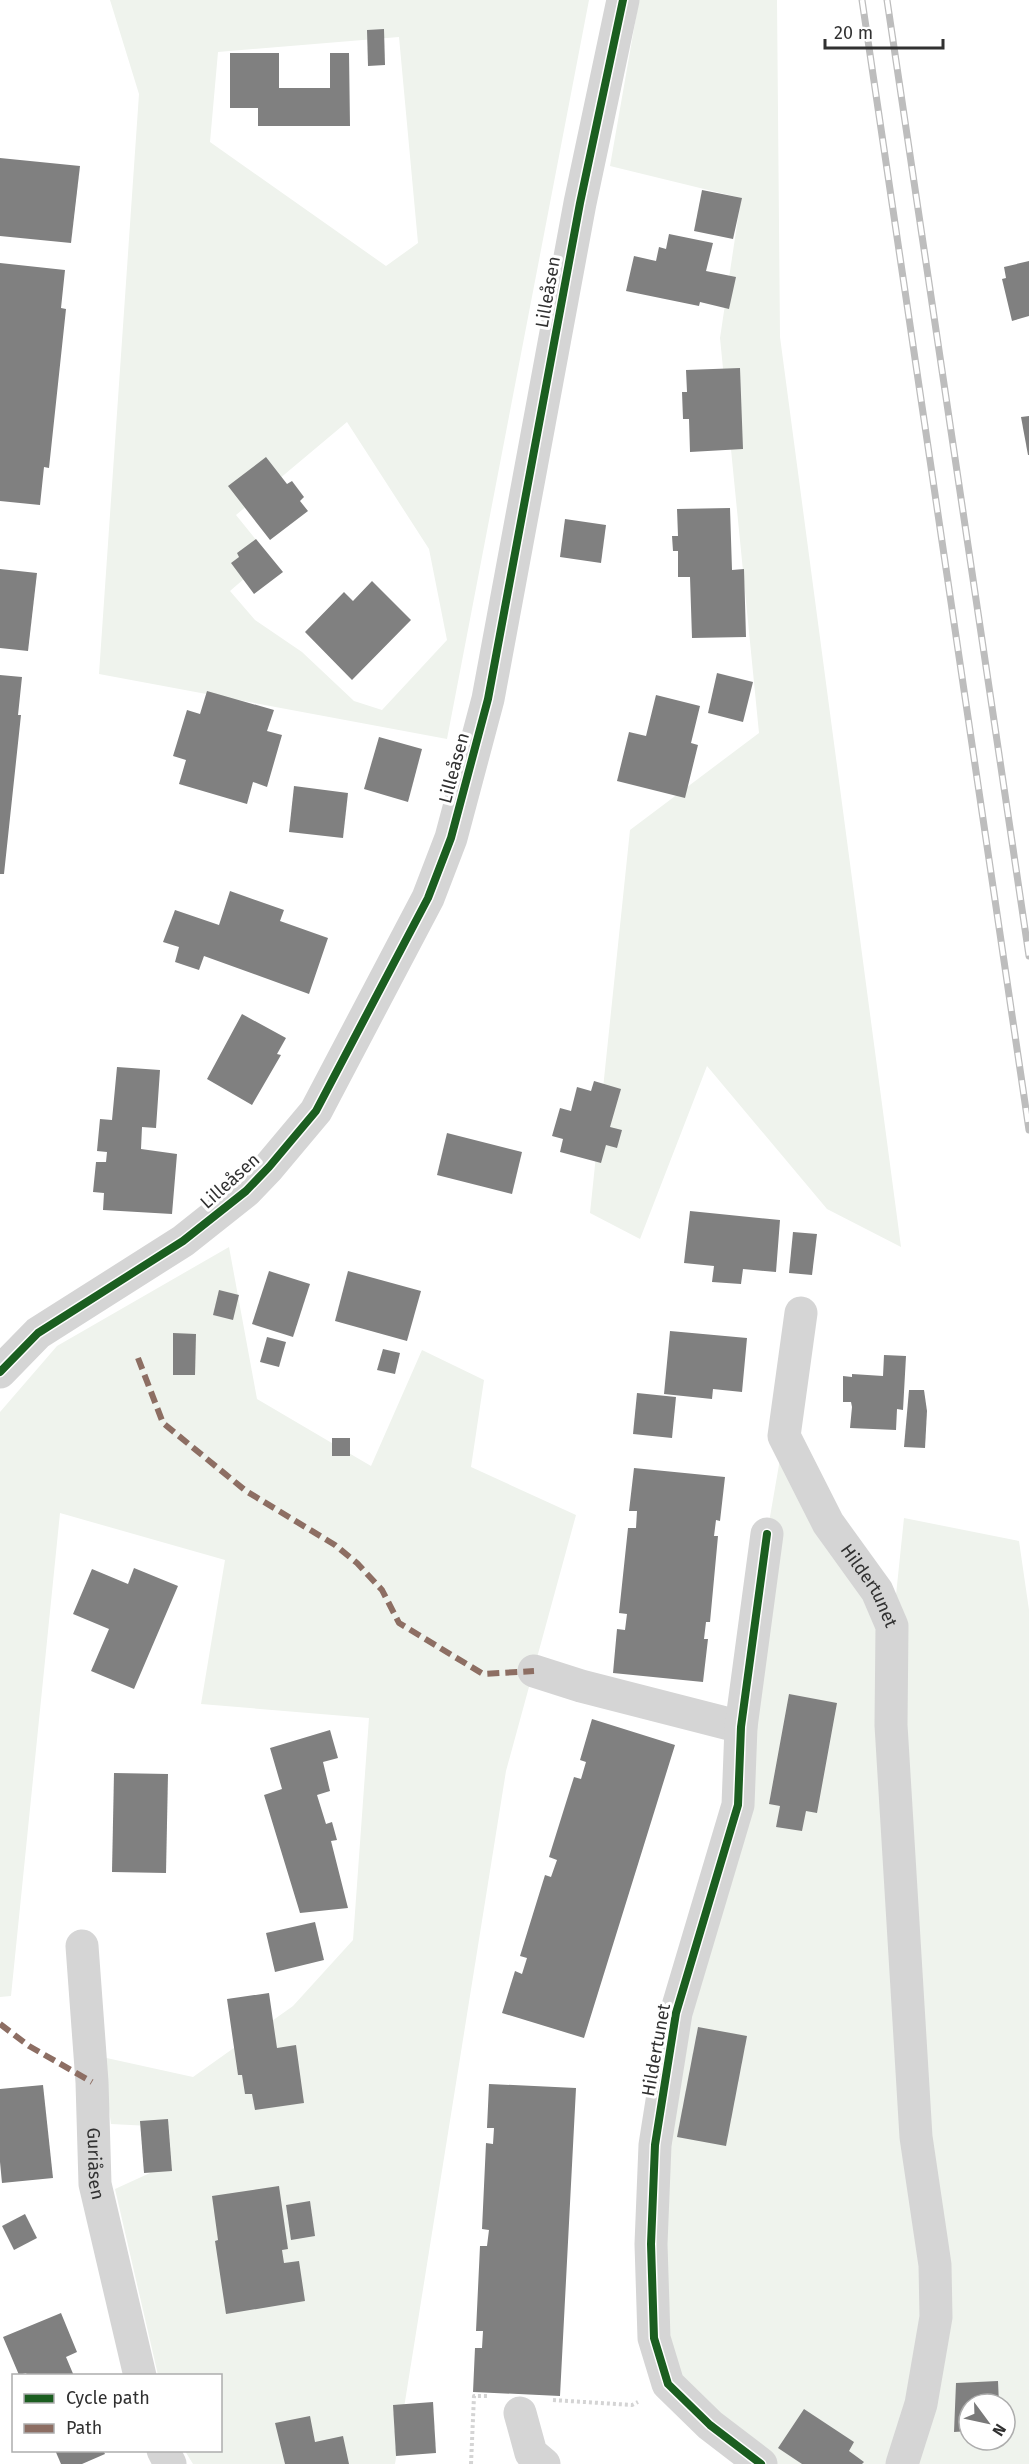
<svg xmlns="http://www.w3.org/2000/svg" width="1029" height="2464" viewBox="0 0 1029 2464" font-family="'Fira Sans',sans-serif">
  <rect width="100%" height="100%" fill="#fff"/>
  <!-- green -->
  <g fill="#eff3ed" fill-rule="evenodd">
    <path d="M110,0H589L447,739L99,674L139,94ZM399,37L418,243L386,266L210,142L218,52ZM347,422L429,549L447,640L382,710L354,701L302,652L255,620L230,591L259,566L274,562L236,515Z"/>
    <path d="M639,0H777L780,337L901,1247L827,1209L707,1066L640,1239L590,1213L630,830L759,733L720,338L741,198L610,166Z"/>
    <path d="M229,1247L257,1399L371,1466L422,1350L484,1380L471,1467L576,1515L506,1771L395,2464H193L185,2451L220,2450V2376L158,2375L115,2189L150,2173V2126L111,2124L102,2057L193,2077L293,2006L353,1940L369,1718L201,1704L225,1560L60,1513L11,1996L0,1997V1412L57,1346Z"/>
    <path d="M784,1436L893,1624L904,1518L1019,1541L1029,1610V2464H761L710,2425L654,2338L655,2145L738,1805L767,1534ZM969,2404H1005V2440H969Z"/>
  </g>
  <!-- building -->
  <g fill="#808080">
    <path d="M384,29L385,65L368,66L367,30Z"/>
    <path d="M230,53H279V88H330V53H349L350,126H258V108H230Z"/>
    <path d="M0,158L80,166L71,243L0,236Z"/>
    <path d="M702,190L742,198L733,239L694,231Z"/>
    <path d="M669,234L713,243L706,271L736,277L729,309L700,302L699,306L626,291L634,256L656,261L659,247L666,249Z"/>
    <path d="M1029,261V316L1012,321L1002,279L1006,278L1004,267Z"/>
    <path d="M0,263L65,270L61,308L66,309L49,468L44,467L40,505L0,501Z"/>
    <path d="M740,368L743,449L690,452L689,419H683L682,392H687L686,370Z"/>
    <path d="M1029,416V455H1028L1021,417Z"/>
    <path d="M266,457L287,484L292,481L304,497L300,501L308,511L270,540L228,486Z"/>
    <path d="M730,508L732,570L744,569L746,637L692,638L690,577H678V551H673L672,536H678L677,509Z"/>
    <path d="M565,519L606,525L601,563L560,557Z"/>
    <path d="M256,539L283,572L254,594L231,563L239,557L237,553Z"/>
    <path d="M0,569L37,573L28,651L0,648Z"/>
    <path d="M372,581L411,620L352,680L305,632L344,592L353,601Z"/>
    <path d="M717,673L753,682L743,722L708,713Z"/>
    <path d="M0,675L22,677L18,715H21L4,874H0Z"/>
    <path d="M207,691L274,710L267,731L282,735L267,787L253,782L247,804L179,784L186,760L173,756L187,710L200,714Z"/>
    <path d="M656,695L700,706L691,743L698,745L685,798L617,781L629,732L646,736Z"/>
    <path d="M379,737L422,749L408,802L364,789Z"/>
    <path d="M294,786L348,793L343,838L289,832Z"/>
    <path d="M230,891L284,910L280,921L328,938L309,994L204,956L199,970L175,962L179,947L163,942L175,910L219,925Z"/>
    <path d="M242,1014L286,1038L277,1054L281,1055L252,1105L207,1079Z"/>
    <path d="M117,1067L160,1070L156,1128L142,1127L141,1149L177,1154L172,1214L103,1210L104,1193L93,1192L96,1162H106L107,1152L97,1151L100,1119L112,1120Z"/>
    <path d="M594,1081L621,1089L610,1127L622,1130L617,1148L606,1145L601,1163L560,1152L563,1139L552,1136L560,1108L571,1111L577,1087L591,1091Z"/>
    <path d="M447,1133L522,1152L512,1194L437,1175Z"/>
    <path d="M690,1211L780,1220L776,1272L743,1269L741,1284L712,1282L714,1266L684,1263Z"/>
    <path d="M793,1232L817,1234L812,1275L789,1273Z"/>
    <path d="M269,1271L310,1284L293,1337L252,1324Z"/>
    <path d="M348,1271L421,1291L407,1341L335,1321Z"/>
    <path d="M219,1290L239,1295L233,1320L213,1315Z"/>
    <path d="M670,1331L747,1338L742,1392L713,1389L712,1399L664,1394Z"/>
    <path d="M173,1333L196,1334L195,1375H173Z"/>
    <path d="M267,1337L286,1342L279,1367L260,1362Z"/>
    <path d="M383,1349L400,1353L395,1374L377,1370Z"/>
    <path d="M884,1355L906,1356L903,1410L897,1409L896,1430L850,1428L852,1407L851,1402H843V1376L852,1377V1374L883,1376Z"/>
    <path d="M909,1390H924L927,1411L925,1448L904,1447Z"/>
    <path d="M637,1393L676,1397L672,1438L633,1434Z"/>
    <rect x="332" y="1438" width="18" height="18"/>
    <path d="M634,1468L725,1477L720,1521L716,1520L714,1536H718L710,1622H706L704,1639H708L703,1682L613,1673L617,1629L625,1630L627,1614L619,1613L628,1528H636L637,1511H629Z"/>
    <path d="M134,1568L178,1586L134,1689L91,1671L109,1629L73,1614L92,1569L128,1584Z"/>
    <path d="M789,1694L837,1703L817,1813L806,1811L802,1831L776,1827L780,1806L769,1804Z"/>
    <path d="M592,1719L675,1745L584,2038L502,2013L515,1971L522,1974L527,1958L520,1956L545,1875L551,1877L557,1860L549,1857L574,1777L581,1779L586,1762L580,1760Z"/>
    <path d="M330,1730L338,1758L323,1762L330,1791L317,1795L326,1824L332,1822L337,1840L331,1841L348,1908L300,1913L264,1795L282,1789L270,1748Z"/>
    <path d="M114,1773L168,1774L166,1873L112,1872Z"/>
    <path d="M315,1922L324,1960L275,1972L266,1933Z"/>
    <path d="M269,1993L277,2048L296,2045L304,2103L255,2110L252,2094H245L242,2075H238L227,1999Z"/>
    <path d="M698,2027L747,2036L726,2146L677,2137Z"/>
    <path d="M489,2084L576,2088L560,2396L473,2392L475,2348H482L483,2331H476L480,2246H487L489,2230L482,2229L486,2143L493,2144L494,2128H487Z"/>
    <path d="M43,2085L53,2178L2,2183L0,2162V2089Z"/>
    <path d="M168,2119L172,2171L144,2173L140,2121Z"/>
    <path d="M279,2186L288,2249L282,2250L284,2263L299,2261L305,2301L226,2314L215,2241L218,2240L212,2196Z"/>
    <path d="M310,2201L315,2236L291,2240L286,2205Z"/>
    <path d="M25,2214L37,2238L14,2250L2,2226Z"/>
    <path d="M61,2313L77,2352L66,2357L74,2376H28L26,2373L19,2375L3,2337Z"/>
    <path d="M998,2381L999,2404H969V2431L954,2432L956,2383Z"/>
    <path d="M433,2402L436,2453L396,2456L393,2405Z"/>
    <path d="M804,2409L854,2442L849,2451L864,2462L862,2464H802L778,2448Z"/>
    <path d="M310,2416L315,2442L343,2436L349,2464H285L275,2423Z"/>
    <path d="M55,2450H103L105,2454L82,2464H61Z"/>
  </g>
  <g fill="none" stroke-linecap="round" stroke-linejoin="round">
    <!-- path -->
    <g stroke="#d4d4d4" stroke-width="4" stroke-dasharray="3 3" stroke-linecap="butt">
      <path d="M553,2400L632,2405L638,2402"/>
      <path d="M471,2464L474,2396H489"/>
    </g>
    <!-- minor -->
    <g stroke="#d5d5d5" stroke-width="33">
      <path id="s1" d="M801,1313L784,1436L828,1523L877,1591L892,1626L891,1725L916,2137L935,2265L936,2317L921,2404L902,2464"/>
      <path d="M0,1372L38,1333L183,1241L246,1191L269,1167L316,1111L428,898L451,838L488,699L580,203L623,0"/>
      <path d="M534,1671L581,1686L741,1727"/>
      <path id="s2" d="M82,1946L92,2082L95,2184L140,2376"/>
      <path d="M520,2413L531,2453L544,2464"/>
      <path d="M163,2450L170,2464"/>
      <path d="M761,2464L710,2425L668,2384L654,2338L651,2244L655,2145L676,2013L738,1805L741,1727L767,1534"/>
    </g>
    <defs>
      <g id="rail">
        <path d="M862,0L1029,1130"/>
        <path d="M887,0L1029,956"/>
      </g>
    </defs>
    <!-- rail casing -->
    <use href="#rail" stroke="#bdbdbd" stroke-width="7"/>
    <!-- rail -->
    <use href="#rail" stroke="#fff" stroke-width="4.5" stroke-dasharray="14" stroke-linecap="butt"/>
    <!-- quiet -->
    <g stroke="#8d6e63" stroke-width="6" stroke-dasharray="12 6" stroke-linecap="butt">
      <path d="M138,1358L163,1423L246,1491L335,1545L357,1563L382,1590L399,1623L483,1674L534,1671"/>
      <path d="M0,2024L29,2046L92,2082"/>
    </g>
    <defs>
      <g id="cycleway">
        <path d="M0,1372L38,1333L183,1241L246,1191L269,1167L316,1111L428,898L451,838L488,699L580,203L623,0"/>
        <path d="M761,2464L710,2425L668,2384L654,2338L651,2244L655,2145L676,2013L738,1805L741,1727L767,1534"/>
      </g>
    </defs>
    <!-- cycleway casing -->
    <use href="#cycleway" stroke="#fff" stroke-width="11"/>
    <!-- cycleway -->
    <use href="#cycleway" stroke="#1b5e20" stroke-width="8"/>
  </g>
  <g text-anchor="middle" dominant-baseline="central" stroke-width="6" stroke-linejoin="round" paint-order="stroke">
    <!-- street labels -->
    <g font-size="18" fill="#313131" stroke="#fff">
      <text transform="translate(548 292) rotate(-80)">Lilleåsen</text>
      <text transform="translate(454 768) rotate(-75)">Lilleåsen</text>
      <text transform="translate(230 1181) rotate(-42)">Lilleåsen</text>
      <text stroke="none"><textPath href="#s1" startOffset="297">Hildertunet</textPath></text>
      <text transform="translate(656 2050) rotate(-80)">Hildertunet</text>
      <text stroke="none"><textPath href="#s2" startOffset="218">Guriåsen</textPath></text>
    </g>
  </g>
  <!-- legend -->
  <rect x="12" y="2374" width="210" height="78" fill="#ffffff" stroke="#adadad" stroke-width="1.5"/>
  <rect x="24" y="2394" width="30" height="9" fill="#1b5e20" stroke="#adadad" stroke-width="1.5"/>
  <text x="66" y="2404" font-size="18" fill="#313131">Cycle path</text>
  <rect x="24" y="2424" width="30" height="9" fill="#8d6e63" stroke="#adadad" stroke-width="1.5"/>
  <text x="66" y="2434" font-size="18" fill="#313131">Path</text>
  <!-- north arrow -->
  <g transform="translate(987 2422) rotate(123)"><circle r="28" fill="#ffffff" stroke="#adadad" stroke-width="1.5"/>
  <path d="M0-4.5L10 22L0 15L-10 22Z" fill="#797979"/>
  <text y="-9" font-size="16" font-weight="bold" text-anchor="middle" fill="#313131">N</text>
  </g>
  <!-- scale -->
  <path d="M825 39v9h118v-9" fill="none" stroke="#313131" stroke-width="3"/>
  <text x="834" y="39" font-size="18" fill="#313131" stroke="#ffffff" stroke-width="4.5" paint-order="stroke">20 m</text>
</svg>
